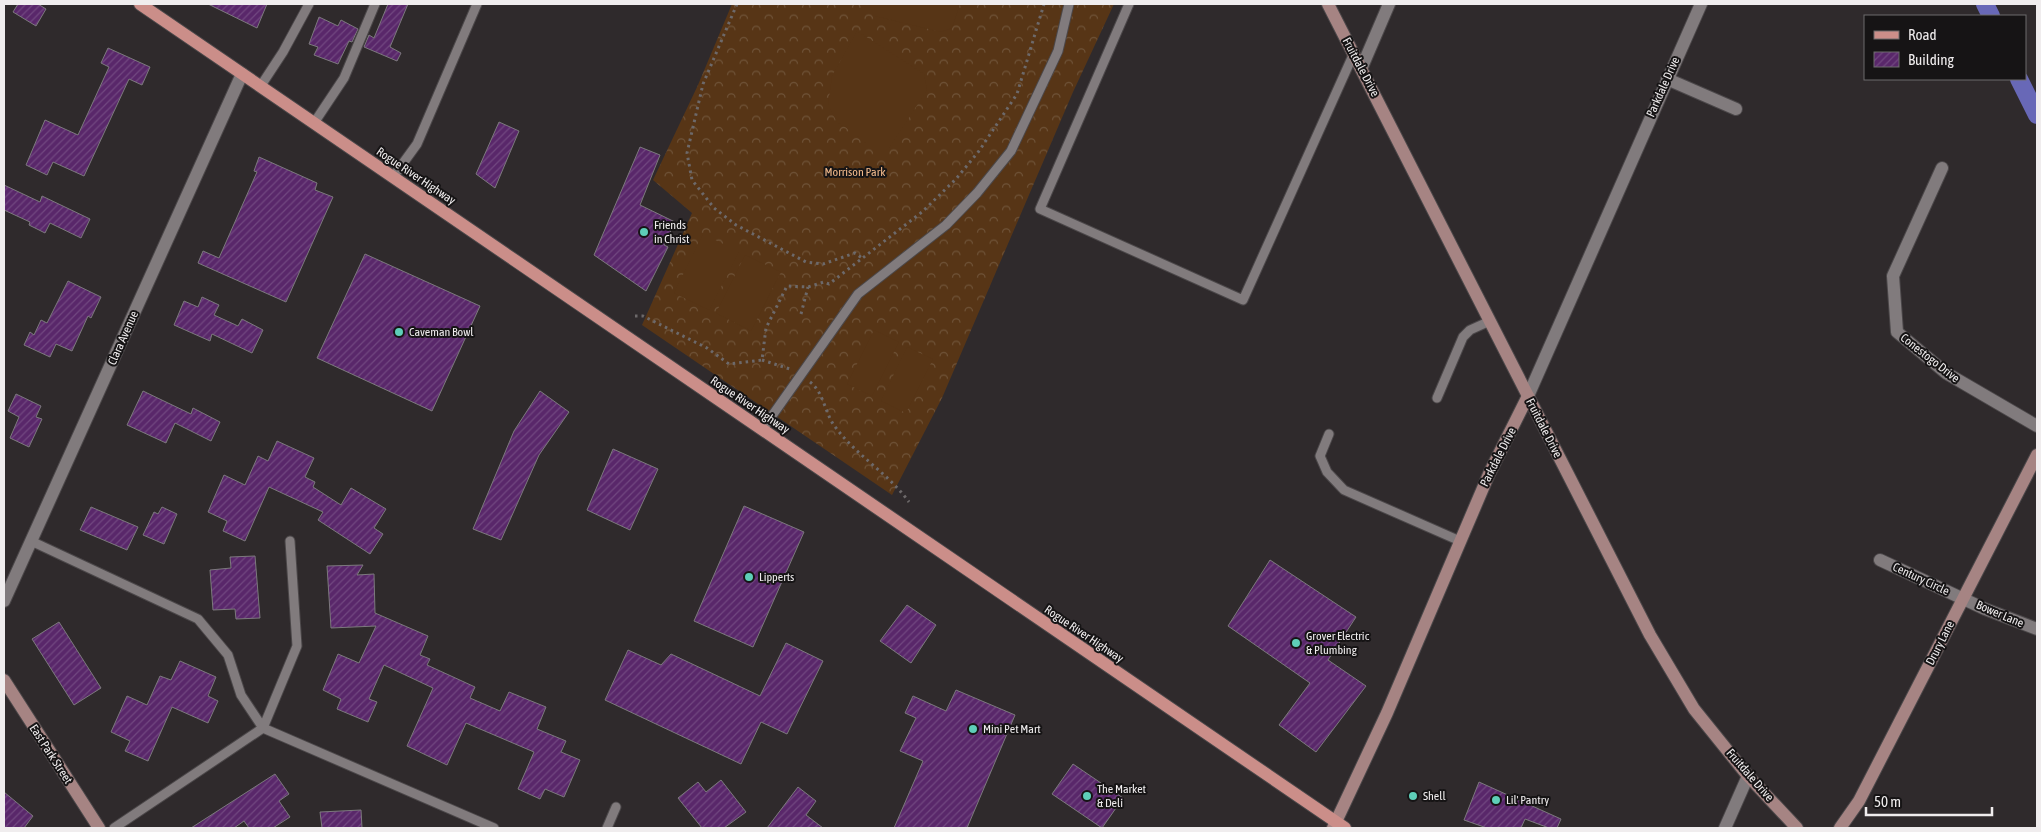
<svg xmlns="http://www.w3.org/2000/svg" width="2041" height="832" viewBox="0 0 2041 832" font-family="'Asap Condensed',sans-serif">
  <defs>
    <pattern id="forest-crowns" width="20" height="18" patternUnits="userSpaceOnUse" patternTransform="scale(1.25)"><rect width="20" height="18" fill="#573516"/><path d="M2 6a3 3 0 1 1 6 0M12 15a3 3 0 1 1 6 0" fill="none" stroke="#6f5338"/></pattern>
    <pattern id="building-hatch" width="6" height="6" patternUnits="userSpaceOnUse" patternTransform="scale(1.25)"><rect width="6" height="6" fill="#59276a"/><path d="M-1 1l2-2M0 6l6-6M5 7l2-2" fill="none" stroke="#714780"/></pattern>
  </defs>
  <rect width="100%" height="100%" fill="#2f2a2c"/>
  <!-- forest -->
  <path fill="url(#forest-crowns)" d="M732,4H1114L1073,92L942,398L892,495L642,325L692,213L653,180L698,85Z"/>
  <!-- pitch -->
  <g fill="#573516">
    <path d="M875,4H960L952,28L941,32L875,16Z"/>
    <path d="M857,31L924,74L927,90L889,148H871L850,130L837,122L828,105L832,76Z"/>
    <path d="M703,234L739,252L709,310L674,293Z"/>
    <path d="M745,255L781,272L751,331L716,313Z"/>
    <path d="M874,330L899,342L872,396L847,384Z"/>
    <path d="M907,347L933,359L906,413L881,401Z"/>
  </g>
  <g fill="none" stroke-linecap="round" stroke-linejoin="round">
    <!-- canal -->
    <g stroke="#6868b7" stroke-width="18">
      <path d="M1985,4L1991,16"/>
      <path d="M2019,79L2037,115"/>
    </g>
  </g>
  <!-- building -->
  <g fill="url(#building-hatch)" stroke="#7c797d">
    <path d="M18,4H38L46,9L36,26L13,12Z"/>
    <path d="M208,4H267L257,28Z"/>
    <path d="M388,4H408L390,47L401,53L397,61L364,47L369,35L374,38Z"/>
    <path d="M319,17L338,26L341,20L358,29L352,42L349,41L338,64L314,55L318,47L309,44Z"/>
    <path d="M108,48L150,67L142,85L129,79L84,176L53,162L47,175L26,165L45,120L78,135L109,67L101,63Z"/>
    <path d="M499,122L519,131L495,188L476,174Z"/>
    <path d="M640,147L660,155L640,205L675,222L664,245L668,247L646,291L594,255Z"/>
    <path d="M259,157L317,183L315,190L333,197L286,302L198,263L203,251L219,258L257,172L254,171Z"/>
    <path d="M4,185L40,202L42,196L90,219L81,238L50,223L45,233L29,225L30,222L4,210Z"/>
    <path d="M365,254L480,306L432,411L317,358Z"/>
    <path d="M68,281L101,297L91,318L88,316L72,351L56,344L50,357L24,345L30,332L34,335L41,320L47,323Z"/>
    <path d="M202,297L219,305L214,315L238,326L242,319L263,330L252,353L212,334L210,341L174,325L184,301L198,307Z"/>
    <path d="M143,391L191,414L193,408L220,422L211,441L175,423L166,443L127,425Z"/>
    <path d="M540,391L569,412L539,455L501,540L473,529L514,431Z"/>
    <path d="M16,394L41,406L36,417L42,419L29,447L10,438L19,417L8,411Z"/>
    <path d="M277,441L314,458L305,477L315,482L313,487L341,505L351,488L386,509L374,528L383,534L370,554L318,520L323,512L269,487L245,541L223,531L227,521L208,512L224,475L245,485L258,456L268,461Z"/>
    <path d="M613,449L658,469L630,530L587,510Z"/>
    <path d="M744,506L804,532L753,647L694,621Z"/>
    <path d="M91,507L138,527L127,550L80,530Z"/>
    <path d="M162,507L177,514L164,544L143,535L154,512L158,514Z"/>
    <path d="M255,556L260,618L236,619L235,609L213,610L210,570L231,568L230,557Z"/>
    <path d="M1270,560L1356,617L1328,660L1366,686L1316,752L1279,725L1310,683L1228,626Z"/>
    <path d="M363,565L357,575L374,574L375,613L428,636L420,655L430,659L427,665L475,687L470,698L500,711L509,692L546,707L537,729L566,741L561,752L580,760L564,797L545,789L540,799L518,789L534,752L466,723L447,765L407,746L433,688L384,665L369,699L377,702L368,722L337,709L341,699L323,690L338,654L359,663L376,626L331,628L327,566Z"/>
    <path d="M907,605L936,625L911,663L880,641Z"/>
    <path d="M59,622L101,688L74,705L32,639Z"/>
    <path d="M786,643L823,661L787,734L761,722L741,764L605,700L628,650L661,665L671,654L760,696Z"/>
    <path d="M180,661L216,677L208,696L218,701L208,723L172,707L148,761L125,751L130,741L111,732L127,696L147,705L160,676L171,680Z"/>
    <path d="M956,690L1015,715L967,828H894L923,761L900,751L916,718L905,713L913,696L946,711Z"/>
    <path d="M1073,764L1123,798L1102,828L1052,794Z"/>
    <path d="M275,774L289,794L279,801L290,817L273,828H249L244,821L234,828H191Z"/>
    <path d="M721,780L746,812L724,828H702L678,798L698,782L706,792Z"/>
    <path d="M1479,782L1561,819L1557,828H1549L1525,819L1521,828H1487L1464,820Z"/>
    <path d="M798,787L816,801L806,815L823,828H767Z"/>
    <path d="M4,792L33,816L24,828H4Z"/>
    <path d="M361,810L362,828H322L320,812Z"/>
  </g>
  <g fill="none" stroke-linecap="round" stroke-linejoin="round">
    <defs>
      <g id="lane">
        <path d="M1129,4L1040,209L1243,300L1354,53"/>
        <path d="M260,87L283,52L309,4"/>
        <path d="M314,123L344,78L375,4"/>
        <path d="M393,177L417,144L477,4"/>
        <path d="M1437,398L1463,337L1470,330L1490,321"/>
        <path d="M762,430L858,294L946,225L977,193L1011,151L1058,51L1069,4"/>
        <path d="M1329,434L1320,456L1327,472L1344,490L1460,541"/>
        <path d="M31,541L198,619L228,655L241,695L263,728L494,828"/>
        <path d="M114,828L263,728L297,646L290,541"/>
        <path d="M607,828L616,807"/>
      </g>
      <g id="street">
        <path d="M1362,67L1389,4"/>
        <path d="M1667,79L1736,109"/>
        <path d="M1942,168L1893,276L1897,332L1946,373L2037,426"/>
        <path d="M1528,396L1701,4"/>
        <path d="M1880,560L1985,609L2037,629"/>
        <path d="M4,601L242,74"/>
        <path d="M1725,828L1748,776"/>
      </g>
      <g id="secondary">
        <path d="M1328,4L1650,635L1694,709L1748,776L1797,828"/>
        <path d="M4,680L99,828"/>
        <path d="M1333,828L1387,713L1489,474L1528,396"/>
        <path d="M1840,828L1859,801L2037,455"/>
      </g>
      <path id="primary" d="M140,4L1345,828"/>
    </defs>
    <!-- lane casing -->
    <use href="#lane" stroke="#4b4749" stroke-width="11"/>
    <!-- street casing -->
    <use href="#street" stroke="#4b4749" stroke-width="14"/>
    <!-- secondary casing -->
    <use href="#secondary" stroke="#4b4749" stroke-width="14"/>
    <!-- primary casing -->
    <use href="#primary" stroke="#4b4749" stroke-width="14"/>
    <!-- path -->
    <g stroke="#6d696a" stroke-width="3" stroke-dasharray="2.5 4" stroke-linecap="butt">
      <path d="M737,4L703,84L687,153L692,180L714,208L736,225L806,262L823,264L855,253L862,258"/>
      <path d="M801,314L808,287"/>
      <path d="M635,316H643L707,348L729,364L762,360L766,328L787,286L808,287L824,282L829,284L922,212L956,179L979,151L1017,94L1044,4"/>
      <path d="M762,360L790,369"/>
      <path d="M810,382C824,392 825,415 836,428C857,456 889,474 909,502"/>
    </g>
    <!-- lane -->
    <use href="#lane" stroke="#817b7d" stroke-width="9"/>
    <!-- street -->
    <use href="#street" stroke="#817b7d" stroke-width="12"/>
    <!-- secondary -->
    <use href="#secondary" stroke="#a68483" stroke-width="12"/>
    <!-- primary -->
    <use href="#primary" stroke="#cb8e89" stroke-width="12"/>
  </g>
  <!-- markers -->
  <g fill="#5eceb8" stroke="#161415" stroke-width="2">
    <circle cx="644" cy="232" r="5"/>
    <circle cx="399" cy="332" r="5"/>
    <circle cx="749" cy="577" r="5"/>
    <circle cx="1296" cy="643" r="5"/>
    <circle cx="973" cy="729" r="5"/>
    <circle cx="1087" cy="796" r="5"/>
    <circle cx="1413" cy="796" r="5"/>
    <circle cx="1496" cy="800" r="5"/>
  </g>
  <g text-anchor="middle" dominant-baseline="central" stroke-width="4" stroke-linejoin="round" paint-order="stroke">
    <!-- street labels -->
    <g font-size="12" fill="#f0edee" stroke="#161415">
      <text transform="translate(1361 67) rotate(62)">Fruitdale Drive</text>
      <text transform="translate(1663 87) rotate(-66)">Parkdale Drive</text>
      <text transform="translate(416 176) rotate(34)">Rogue River Highway</text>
      <text transform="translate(123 338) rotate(-66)">Clara Avenue</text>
      <text transform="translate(1930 358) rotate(38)">Conestogo Drive</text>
      <text transform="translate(750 405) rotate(34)">Rogue River Highway</text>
      <text transform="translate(1544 428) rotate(63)">Fruitdale Drive</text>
      <text transform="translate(1498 457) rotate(-63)">Parkdale Drive</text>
      <text transform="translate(1921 579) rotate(25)">Century Circle</text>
      <text transform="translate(2000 614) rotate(23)">Bower Lane</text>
      <text transform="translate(1084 634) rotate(34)">Rogue River Highway</text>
      <text transform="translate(1940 643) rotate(-63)">Drury Lane</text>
      <text transform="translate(51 754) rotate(57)">East Park Street</text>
      <text transform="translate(1750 775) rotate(49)">Fruitdale Drive</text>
    </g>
    <!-- park labels -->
    <g font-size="12" fill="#f4bb8c" stroke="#161415">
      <text x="855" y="172">Morrison Park</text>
    </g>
    <!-- poi labels -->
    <g font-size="12" fill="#f0edee" stroke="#161415" text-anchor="start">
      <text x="654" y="225">Friends<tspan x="654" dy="14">in Christ</tspan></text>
      <text x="409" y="332">Caveman Bowl</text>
      <text x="759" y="577">Lipperts</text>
      <text x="1306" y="636">Grover Electric<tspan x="1306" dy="14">&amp; Plumbing</tspan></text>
      <text x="983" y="729">Mini Pet Mart</text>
      <text x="1097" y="789">The Market<tspan x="1097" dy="14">&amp; Deli</tspan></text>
      <text x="1423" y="796">Shell</text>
      <text x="1506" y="800">Lil' Pantry</text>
    </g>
  </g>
  <!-- border -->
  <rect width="2041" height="832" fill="none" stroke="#f0edee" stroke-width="10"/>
  <!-- legend -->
  <rect x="1864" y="15" width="162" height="65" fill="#161415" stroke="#6d6b6c"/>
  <rect x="1874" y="31" width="25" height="8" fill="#cb8e89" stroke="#6d6b6c"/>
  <text x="1908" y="40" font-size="15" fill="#f0edee">Road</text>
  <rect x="1874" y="52" width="25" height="15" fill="url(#building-hatch)" stroke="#6d6b6c"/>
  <text x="1908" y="65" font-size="15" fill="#f0edee">Building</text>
  <!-- scale -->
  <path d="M1866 807v8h126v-8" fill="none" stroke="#f0edee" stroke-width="2.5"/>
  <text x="1874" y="807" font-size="15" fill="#f0edee" stroke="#161415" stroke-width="4" paint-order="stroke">50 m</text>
</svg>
